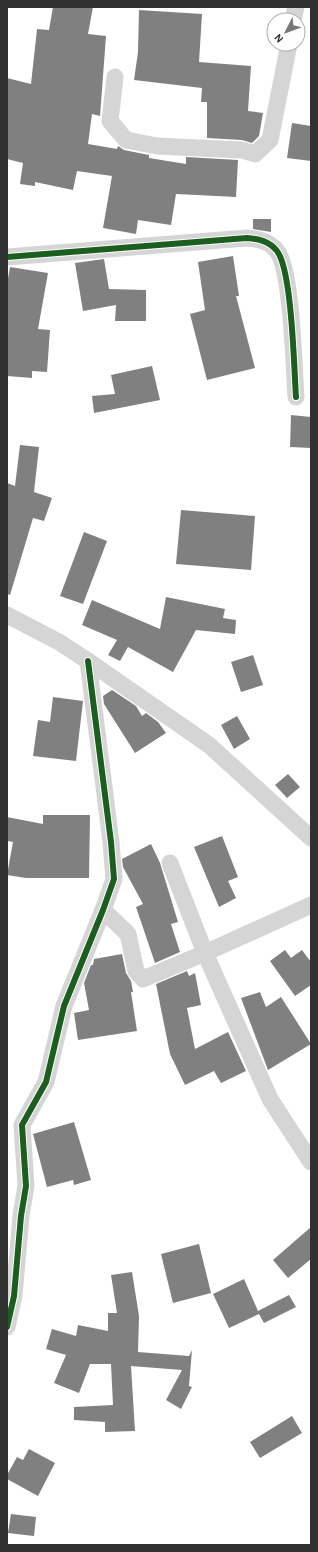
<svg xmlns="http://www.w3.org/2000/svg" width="318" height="1552" viewBox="0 0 318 1552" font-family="'Alegreya Sans',sans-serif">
  <rect width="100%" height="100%" fill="#fff"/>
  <!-- building -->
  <g fill="#808080">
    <path d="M53,7H93L88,34L106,36L100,116L92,114L88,144L117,149L118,146L124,150L149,155V158L186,164V157L238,160L236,197L176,194L171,225L138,220L136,234L103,228L112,176L77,171L73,190L35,182V186L20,184L23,163L7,159V78L31,84L37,29L49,30Z"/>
    <path d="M139,10L202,14L199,62L251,66L248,111L263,113L259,136L252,143L242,140L207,138V102H201L202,88L134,80L138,52Z"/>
    <path d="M292,123L311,126V161L287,158Z"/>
    <path d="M253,219H271V232L253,229Z"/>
    <path d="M233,256L239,296H236L255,368L207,380L190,314L205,310L198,262Z"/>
    <path d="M104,259L109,289L146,290V321H115L116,305L83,311L75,263Z"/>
    <path d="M10,267L48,273L38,329L50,330L47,372L32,371V378L7,376V284Z"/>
    <path d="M152,366L160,400L94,413L92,396L115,394L111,375Z"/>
    <path d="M291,415L311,417V448L290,447Z"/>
    <path d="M20,445L39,447L34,492L52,498L44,521L33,518L10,595L7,594V483L15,486Z"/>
    <path d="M181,510L255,516L251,570L176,564Z"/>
    <path d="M84,532L107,541L83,604L60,596Z"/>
    <path d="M166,597L225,609L223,618L236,620L235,634L196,630L173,672L128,647L120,661L108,655L117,640L82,625L92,600L160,629Z"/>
    <path d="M253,655L263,685L241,692L231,662Z"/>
    <path d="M112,690L136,706L142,716L146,713L158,722L166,733L135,753L104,704L103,696Z"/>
    <path d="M53,697L83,701L76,761L33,756L38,720L50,722Z"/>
    <path d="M237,716L250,739L234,749L221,725Z"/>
    <path d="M288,774L300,787L287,798L275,785Z"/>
    <path d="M43,815H90L89,878H26L7,875L13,842L7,841V817L43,824Z"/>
    <path d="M222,836L238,877L228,881L236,898L219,907L194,847Z"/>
    <path d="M151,844L160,863L178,922L171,924L180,952L155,963L136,907L143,904L123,867L122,859Z"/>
    <path d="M285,950L291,958L302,950L311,962V985L295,996L270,961Z"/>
    <path d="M122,954L126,973L131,981L133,992H131L137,1031L78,1040L74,1013L89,1010L84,983L91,965H93L94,959Z"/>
    <path d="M187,971L189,976L195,973L201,1005L187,1008L195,1049L228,1032L246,1071L221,1083L214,1071L185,1085L170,1054L156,984Z"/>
    <path d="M260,992L266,1007L281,997L311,1044L268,1070L241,998Z"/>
    <path d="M74,1122L91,1180L74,1185L73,1180L47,1187L33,1134Z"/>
    <path d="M311,1227V1259L288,1278L273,1260Z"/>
    <path d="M199,1244L211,1293L173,1303L161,1254Z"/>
    <path d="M132,1272L139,1316L138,1352L189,1356L192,1350L189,1386L192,1387L181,1409L166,1400L182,1370L131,1366L135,1431L105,1432V1422L74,1420V1407L113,1405L111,1364H90L79,1393L54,1383L66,1355L46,1349L52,1329L76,1336L78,1325L108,1331V1313H117L111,1275Z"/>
    <path d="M244,1279L258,1311L289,1295L296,1307L264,1323L259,1314L229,1328L213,1294Z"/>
    <path d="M292,1416L302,1433L260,1458L250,1442Z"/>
    <path d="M29,1449L55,1463L38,1496L7,1479V1475L17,1457L23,1460Z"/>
    <path d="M11,1514L36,1517L34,1536L8,1533Z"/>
  </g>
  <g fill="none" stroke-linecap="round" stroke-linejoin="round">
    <!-- minor -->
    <g stroke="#d5d5d5" stroke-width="17">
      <path d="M293,20L296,7"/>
      <path d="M115,77L110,121L126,140L157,146L242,150L255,154L270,140L289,44"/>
      <path d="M7,257L247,238C259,239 269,241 277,251C292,270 294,368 296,397"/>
      <path d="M7,615L59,642L88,661L209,745L311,838"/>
      <path d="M311,905L205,953L270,1099L311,1162"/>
      <path d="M103,910L128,934L136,971L143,979L205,953L170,863"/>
      <path d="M7,1327L14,1296L21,1216L26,1186L22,1125L46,1082L64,1006L103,910L114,879L111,842L88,661"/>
    </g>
    <defs>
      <g id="cycleway">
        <path d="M7,257L247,238C259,239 269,241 277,251C292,270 294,368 296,397"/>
        <path d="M7,1327L14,1296L21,1216L26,1186L22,1125L46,1082L64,1006L103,910L114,879L111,842L88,661"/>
      </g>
    </defs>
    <!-- cycleway casing -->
    <use href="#cycleway" stroke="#fff" stroke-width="8"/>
    <!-- cycleway -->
    <use href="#cycleway" stroke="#1b5e20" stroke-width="6"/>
  </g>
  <!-- border -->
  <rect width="318" height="1552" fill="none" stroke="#313131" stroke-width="16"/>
  <!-- north arrow -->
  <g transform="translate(286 32) rotate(228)"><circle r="19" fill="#ffffff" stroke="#adadad"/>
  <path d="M0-3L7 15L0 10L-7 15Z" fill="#797979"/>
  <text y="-6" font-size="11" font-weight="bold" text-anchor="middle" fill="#313131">N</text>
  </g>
</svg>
